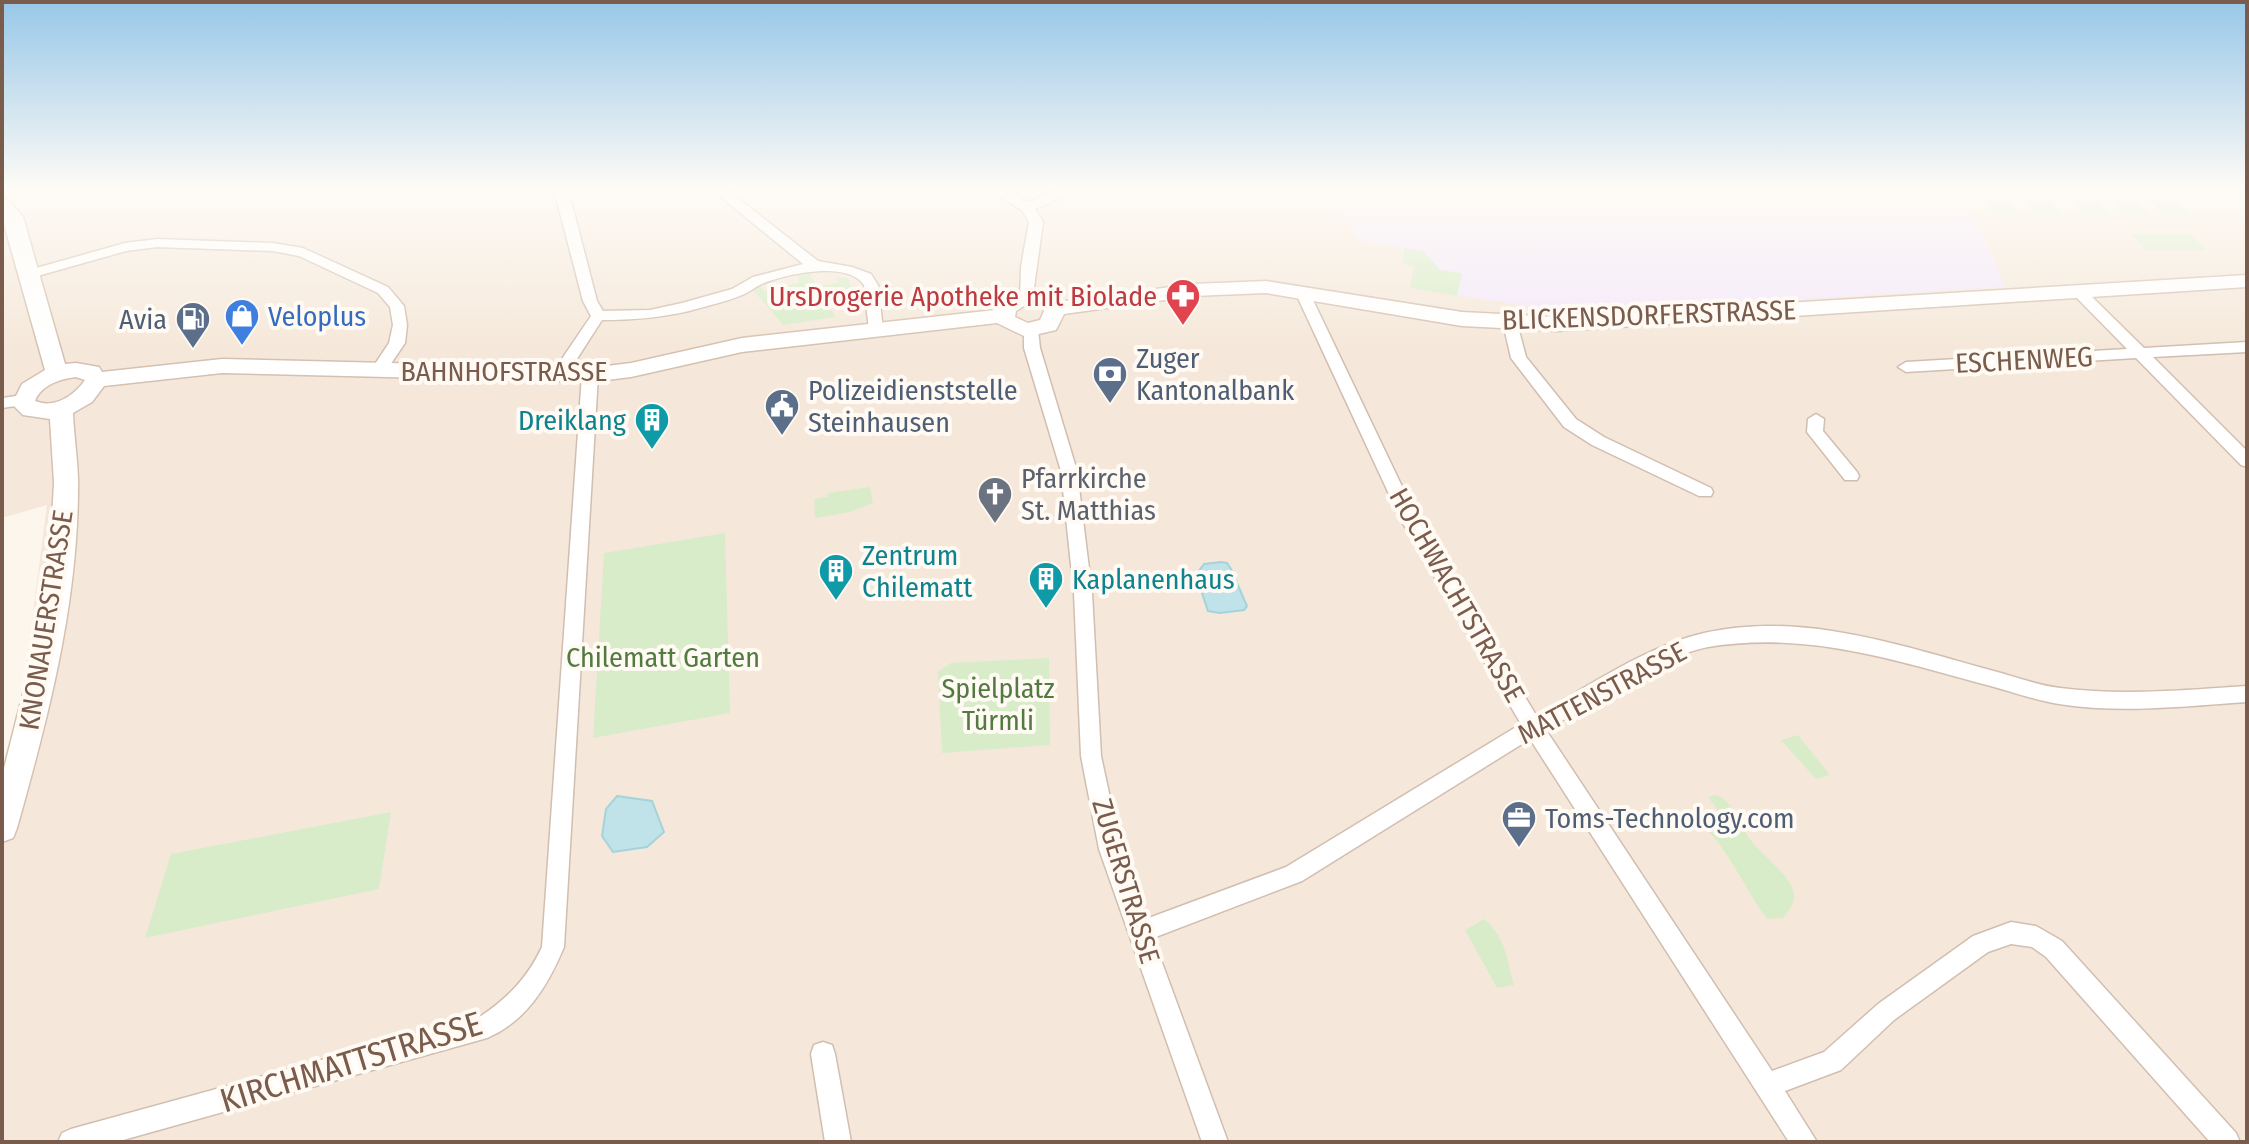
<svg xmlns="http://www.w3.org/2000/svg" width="2249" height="1144" viewBox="0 0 2249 1144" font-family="'Fira Sans Condensed',sans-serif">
  <rect width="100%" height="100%" fill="#fdf6ec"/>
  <!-- residential -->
  <path fill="#f5e8da" d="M2,189H2247V1142H2V768L19,720L47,505L2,518Z"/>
  <!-- education -->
  <path fill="#f3e8fa" d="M1327,189H1948L1983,231L2004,287L1651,308L1551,310L1410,288L1414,266L1403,264L1404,249L1360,241Z"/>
  <!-- green -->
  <g fill="#d8ecc9">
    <path d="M1973,189H1999L2022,215H1996Z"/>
    <path d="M2013,189H2039L2063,215H2037Z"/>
    <path d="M2061,189H2087L2112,215H2085Z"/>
    <path d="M2100,189H2126L2151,215H2125Z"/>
    <path d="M2139,189H2164L2191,215H2164Z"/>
    <path d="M2131,234H2190L2206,250H2146Z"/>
    <path d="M1404,248L1424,252L1440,270L1462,273L1457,296L1410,288L1414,266L1403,264Z"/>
    <path d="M810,274L817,287L838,283L836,276L848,279L854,296L828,302L835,317L783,325L752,289L759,283L764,291L799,283L797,276Z"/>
    <path d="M870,487L873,503L850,512L815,518L814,499L827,497L828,493Z"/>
    <path d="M725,533L730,713L593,738L604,553Z"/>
    <path d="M1049,658L1050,745L942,753L938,672L951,663Z"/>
    <path d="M1798,735L1830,775L1816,779L1781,740Z"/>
    <path d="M1715,795C1732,798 1739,824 1749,838C1761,855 1786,870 1793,890C1797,901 1790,910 1783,918L1767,919C1746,891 1733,858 1709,832L1729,825L1708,797Z"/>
    <path d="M391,812L379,889L145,938L171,854Z"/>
    <path d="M1484,919C1505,936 1507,959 1514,985L1497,988L1465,930Z"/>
  </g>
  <!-- water -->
  <g fill="#bfe3e8" stroke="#a5d3da" stroke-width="2">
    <path d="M1221,562L1227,563L1231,569L1247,606L1244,610L1220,613L1208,611L1196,575L1204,564Z"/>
    <path d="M617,796L652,801L664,832L647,847L613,852L602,836L606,809Z"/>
  </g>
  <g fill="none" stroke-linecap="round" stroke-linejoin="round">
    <defs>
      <g id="street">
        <path d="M559,189L564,190L571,201L597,301L603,311L650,310L682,303L732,289L753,277L803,264L711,189H726L818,261L852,267L871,274L878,285L883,330L876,335L869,330L864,285C847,260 787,274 764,283C756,286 750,292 742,295C726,302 706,306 689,311C659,318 632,320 602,320L564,379H554L551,375L591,316L583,301L557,201L552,193Z"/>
        <path d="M987,189H1003L1028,202L1062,189H1080L1035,209L1043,222L1032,302H1022L1020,299L1021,267L1029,222L1022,210Z"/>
        <path d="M157,239L273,243L303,248L388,287L404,306L407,325L405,343L384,374H374L371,370L389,343L393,325L390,307L378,293L299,256L273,251L157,247L126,251L27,279L20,275L22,272L125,243Z"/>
        <path d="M1306,288L1313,292L1312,298L1418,520L1536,715C1590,686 1644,647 1704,633C1800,611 1899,645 1990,670C2013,676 2036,685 2060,688C2123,696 2184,690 2247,686V702C2184,706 2122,714 2059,704C2033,700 2007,690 1983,684C1892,659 1803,631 1708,647C1659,656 1590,705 1546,730L1772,1071L1824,1052L1878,1004L1973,936L2011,922L2036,926L2062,941L2236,1133L2240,1142H2210L2046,957L2032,947L2011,944L1988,952L1894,1020L1841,1070L1785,1091L1817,1142H1789L1530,739L1302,881L1153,938L1228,1142H1202L1099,849L1081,756L1074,593L1061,471L1024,348V330L1031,325L1038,330L1040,348L1077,471L1092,593L1101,756L1121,849L1146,919L1286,867L1521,724L1401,520L1298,298L1301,289Z"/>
        <path d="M2079,288L2084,289L2144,348L2247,342V352L2153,357L2247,451V467L2241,465L2136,358L1906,372L1898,367L1906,362L2127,349L2074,295V289Z"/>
        <path d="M1510,318L1517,323L1526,357L1576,419L1604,437L1711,488L1713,492L1711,496H1699L1592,445L1564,427L1511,358L1503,323Z"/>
        <path d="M590,370L598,375L564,947C548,985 527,1021 487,1038L116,1142H58L62,1133L71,1129L481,1016C509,997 528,977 542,947L582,375Z"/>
        <path d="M23,395L31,400L29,404L2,408V398Z"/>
        <path d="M1816,414L1824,419L1823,431L1857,472L1859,476L1857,480H1845L1807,432L1808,419Z"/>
        <path d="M823,1042L832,1045L835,1054L851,1142H825L811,1054L814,1045Z"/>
      </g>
      <path id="secondary" d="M2,199L9,201L23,217L65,364L76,363L99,367L102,372L222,359L590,368L631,363L742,338L995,310C1010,289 1033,292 1055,297L1059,302L1193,284L1266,281L1462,312L1557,317L2247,275V287L1557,331L1462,326L1266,293L1193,296L1064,314L1056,330L1026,337L997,323L742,352L631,377L590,382L222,373L104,386L92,402L73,413C74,440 79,466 78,492C77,607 48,718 17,828L13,838L2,842V776L31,662L51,536L54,483L50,419L23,415L12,404L22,384L45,370L2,217ZM1024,306L1041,307L1044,311L1040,320L1028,323L1015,317L1016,311ZM76,377L85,380C74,396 54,409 35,401C41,385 60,379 76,377Z"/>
    </defs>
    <!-- street casing -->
    <use href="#street" stroke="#d1beb0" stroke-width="3"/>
    <!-- secondary casing -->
    <use href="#secondary" stroke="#d6c0b0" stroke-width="3"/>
    <!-- street -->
    <use href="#street" fill="#fff" fill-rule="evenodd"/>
    <!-- secondary -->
    <use href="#secondary" fill="#fff" fill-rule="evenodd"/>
  </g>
  <!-- sky -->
  <linearGradient id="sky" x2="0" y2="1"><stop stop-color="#97c7e8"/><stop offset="0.54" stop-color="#fefbf6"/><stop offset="1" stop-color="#fefbf6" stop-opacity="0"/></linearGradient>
  <rect width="2249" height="349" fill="url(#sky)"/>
  <!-- icons -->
  <defs>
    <symbol id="pharmacy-pin" viewBox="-11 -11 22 30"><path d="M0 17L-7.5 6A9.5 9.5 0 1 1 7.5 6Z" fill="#e0444e" stroke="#fffaf3"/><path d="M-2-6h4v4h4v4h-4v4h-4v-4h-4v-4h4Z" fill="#fff"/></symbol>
    <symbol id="shop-pin" viewBox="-11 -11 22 30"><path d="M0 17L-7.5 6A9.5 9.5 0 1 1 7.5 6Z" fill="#3f7fe0" stroke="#fffaf3"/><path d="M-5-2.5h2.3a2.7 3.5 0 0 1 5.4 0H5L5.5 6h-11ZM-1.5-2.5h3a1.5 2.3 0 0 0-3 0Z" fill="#fff"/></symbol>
    <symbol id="fuel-pin" viewBox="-11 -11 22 30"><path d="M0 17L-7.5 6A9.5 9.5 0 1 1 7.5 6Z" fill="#5c6f8a" stroke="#fffaf3"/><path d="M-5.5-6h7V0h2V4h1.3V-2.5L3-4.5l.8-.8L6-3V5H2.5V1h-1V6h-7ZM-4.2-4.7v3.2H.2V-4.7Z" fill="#fff"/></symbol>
    <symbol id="bank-pin" viewBox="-11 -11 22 30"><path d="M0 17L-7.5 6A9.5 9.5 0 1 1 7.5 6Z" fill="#5c6f8a" stroke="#fffaf3"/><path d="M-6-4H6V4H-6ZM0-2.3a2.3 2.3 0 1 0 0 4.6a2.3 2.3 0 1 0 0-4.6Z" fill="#fff"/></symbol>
    <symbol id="civic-pin" viewBox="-11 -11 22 30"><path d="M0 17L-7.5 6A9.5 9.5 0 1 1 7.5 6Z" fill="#5c6f8a" stroke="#fffaf3"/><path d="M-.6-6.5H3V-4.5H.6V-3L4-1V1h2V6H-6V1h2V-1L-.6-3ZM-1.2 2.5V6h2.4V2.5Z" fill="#fff"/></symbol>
    <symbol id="building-pin" viewBox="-11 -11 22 30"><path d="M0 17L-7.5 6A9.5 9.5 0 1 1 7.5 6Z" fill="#0f9aa8" stroke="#fffaf3"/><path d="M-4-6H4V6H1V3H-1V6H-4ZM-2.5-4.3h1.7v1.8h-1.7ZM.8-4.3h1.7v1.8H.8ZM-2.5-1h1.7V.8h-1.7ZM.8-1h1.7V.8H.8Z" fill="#fff"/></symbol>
    <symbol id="church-pin" viewBox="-11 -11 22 30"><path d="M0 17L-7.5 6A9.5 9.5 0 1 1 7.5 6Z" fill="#6b7280" stroke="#fffaf3"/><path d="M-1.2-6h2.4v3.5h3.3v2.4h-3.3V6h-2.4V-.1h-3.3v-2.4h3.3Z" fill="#fff"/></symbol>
    <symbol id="office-pin" viewBox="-11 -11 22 30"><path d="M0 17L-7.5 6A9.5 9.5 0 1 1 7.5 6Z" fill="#5c6f8a" stroke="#fffaf3"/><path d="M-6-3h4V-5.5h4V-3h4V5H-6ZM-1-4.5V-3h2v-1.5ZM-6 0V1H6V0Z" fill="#fff"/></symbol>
  </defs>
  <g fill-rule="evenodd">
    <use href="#pharmacy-pin" x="1163" y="276" width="40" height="54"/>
    <use href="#shop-pin" x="222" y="296" width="40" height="54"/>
    <use href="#fuel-pin" x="173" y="299" width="40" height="54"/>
    <use href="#bank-pin" x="1090" y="354" width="40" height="54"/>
    <use href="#civic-pin" x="762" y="386" width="40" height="54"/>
    <use href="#building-pin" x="632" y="400" width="40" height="54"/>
    <use href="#church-pin" x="975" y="474" width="40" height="54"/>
    <use href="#building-pin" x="816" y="551" width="40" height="54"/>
    <use href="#building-pin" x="1026" y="559" width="40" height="54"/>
    <use href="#office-pin" x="1499" y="798" width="40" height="54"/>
  </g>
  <g text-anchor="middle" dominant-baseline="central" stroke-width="8" stroke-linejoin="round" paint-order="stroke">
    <!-- health labels -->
    <g font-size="28" fill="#be3a42" stroke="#fffaf3" text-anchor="end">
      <text x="1157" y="296">UrsDrogerie Apotheke mit Biolade</text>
    </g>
    <!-- street labels -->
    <g font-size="28" fill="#7a5c4d" stroke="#fffaf3">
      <text transform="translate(1649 315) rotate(-2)">BLICKENSDORFERSTRASSE</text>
      <text transform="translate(2024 360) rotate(-3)">ESCHENWEG</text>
      <text x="504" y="371">BAHNHOFSTRASSE</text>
      <text transform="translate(1457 595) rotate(60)">HOCHWACHTSTRASSE</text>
      <text transform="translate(46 620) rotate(-81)">KNONAUERSTRASSE</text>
      <text transform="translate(1602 693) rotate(-28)">MATTENSTRASSE</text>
      <text transform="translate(1126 881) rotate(73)">ZUGERSTRASSE</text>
    </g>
    <!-- shop labels -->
    <g font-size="28" fill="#366cbe" stroke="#fffaf3" text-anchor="start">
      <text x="268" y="316">Veloplus</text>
    </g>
    <!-- service labels -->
    <g font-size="28" fill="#4e5e75" stroke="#fffaf3" text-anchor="start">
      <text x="167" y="319" text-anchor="end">Avia</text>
      <text x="1136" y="358">Zuger<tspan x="1136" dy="32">Kantonalbank</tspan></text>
      <text x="808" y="390">Polizeidienststelle<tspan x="808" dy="32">Steinhausen</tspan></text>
      <text x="1545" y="818">Toms-Technology.com</text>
    </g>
    <!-- culture labels -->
    <g font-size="28" fill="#0d838f" stroke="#fffaf3" text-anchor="start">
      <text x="626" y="420" text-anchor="end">Dreiklang</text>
      <text x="862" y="555">Zentrum<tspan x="862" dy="32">Chilematt</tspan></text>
      <text x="1072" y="579">Kaplanenhaus</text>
    </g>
    <!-- worship labels -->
    <g font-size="28" fill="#5b616d" stroke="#fffaf3" text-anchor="start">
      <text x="1021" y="478">Pfarrkirche<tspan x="1021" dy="32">St. Matthias</tspan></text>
    </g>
    <!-- park labels -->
    <g font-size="28" fill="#537a41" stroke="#fffaf3">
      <text x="663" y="657">Chilematt Garten</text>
      <text x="998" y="688">Spielplatz<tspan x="998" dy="32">Türmli</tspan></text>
    </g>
    <!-- near-street labels -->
    <g font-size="34" fill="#7a5c4d" stroke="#fffaf3">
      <text transform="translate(351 1062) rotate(-17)">KIRCHMATTSTRASSE</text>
    </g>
  </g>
  <!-- border -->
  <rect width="2249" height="1144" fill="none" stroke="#7a5c4d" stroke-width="8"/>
</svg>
